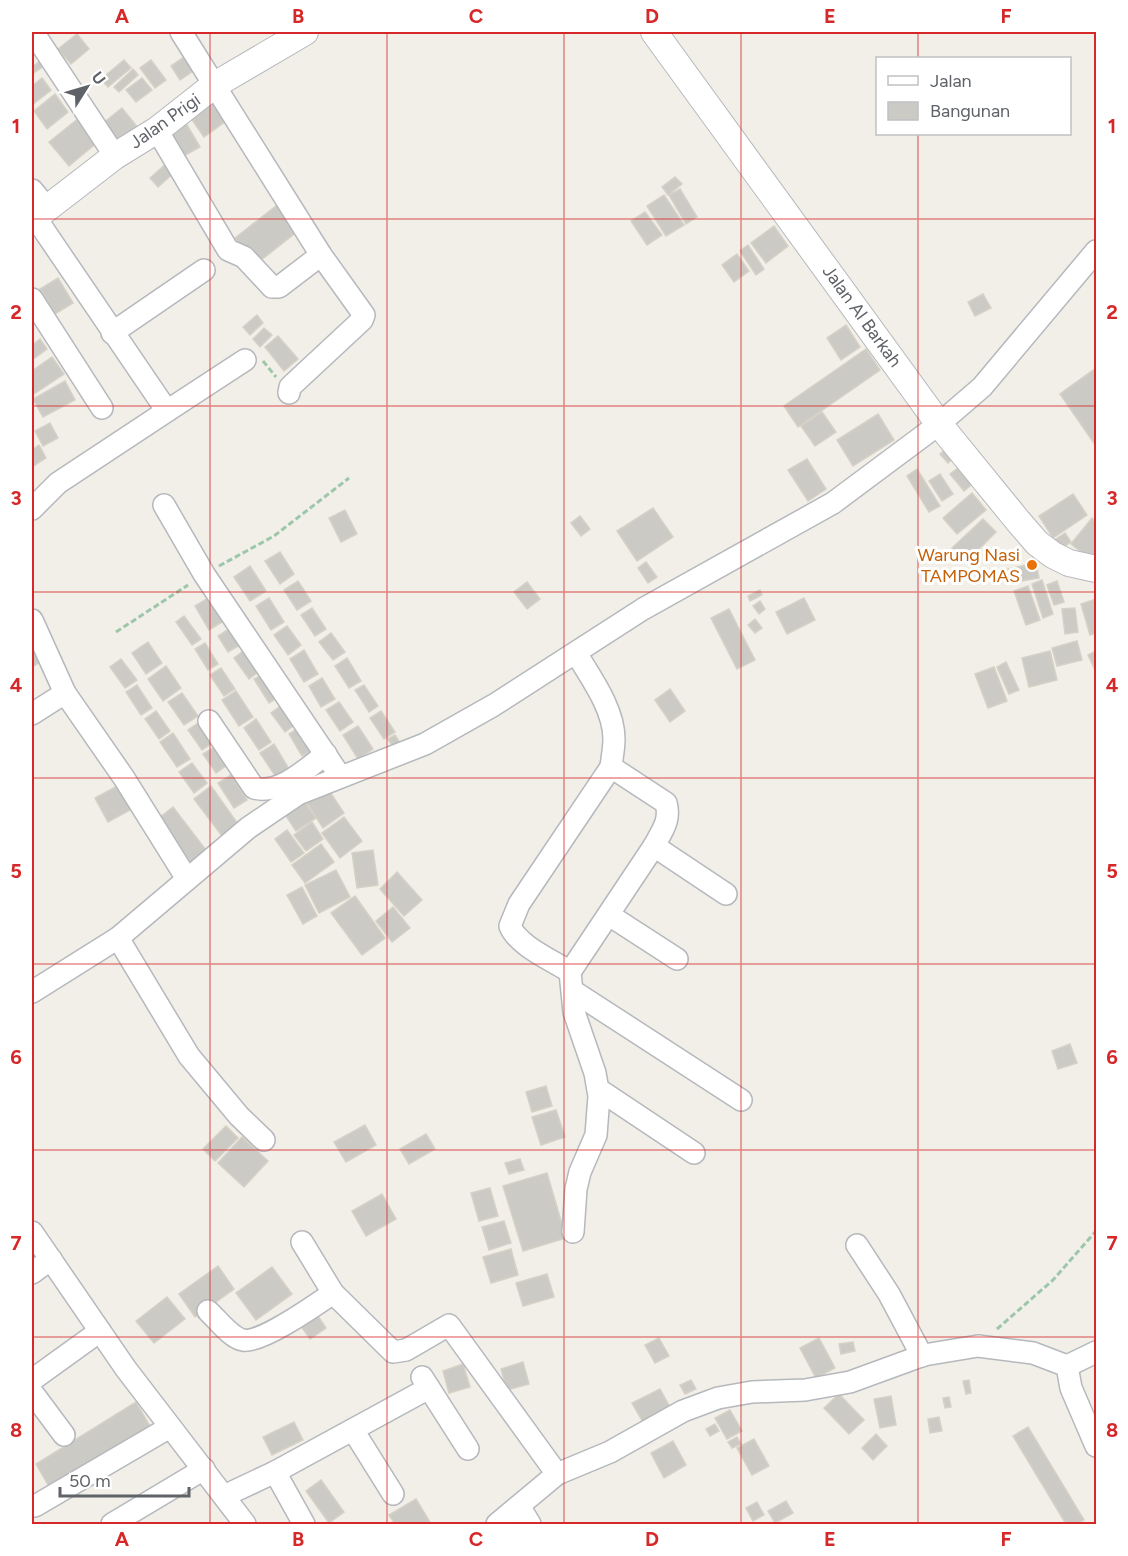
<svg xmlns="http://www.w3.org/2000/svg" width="1128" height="1556" viewBox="0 0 1128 1556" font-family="Figtree,sans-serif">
  <rect width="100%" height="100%" fill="#f1efe8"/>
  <!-- building -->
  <g fill="#cccac5" stroke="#d6d1c6" stroke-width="1.5">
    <path d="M77,34L89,49L71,64L58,49Z"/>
    <path d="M187,55L196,69L180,80L171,66Z"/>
    <path d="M124,60L131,68L108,87L101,79Z"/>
    <path d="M151,60L166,80L155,88L140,68Z"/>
    <path d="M40,61L44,66L32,74V67Z"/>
    <path d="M133,69L138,75L119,92L114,87Z"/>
    <path d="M42,78L51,90L32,105V86Z"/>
    <path d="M142,78L152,90L136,102L126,90Z"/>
    <path d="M55,94L68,112L47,129L34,111Z"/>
    <path d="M210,99L226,121L204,137L188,114Z"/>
    <path d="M122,108L142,133L123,148L103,123Z"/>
    <path d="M79,118L99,141L69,166L49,142Z"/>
    <path d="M184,120L200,147L180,158L164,131Z"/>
    <path d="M168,162L176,171L158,187L150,178Z"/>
    <path d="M675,177L682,184L668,195L662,187Z"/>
    <path d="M680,189L697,217L686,224L669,195Z"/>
    <path d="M664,195L684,225L666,236L647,206Z"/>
    <path d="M281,202L302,228L256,264L235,238Z"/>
    <path d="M645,212L662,235L647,245L631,221Z"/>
    <path d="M774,226L788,246L766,263L751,243Z"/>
    <path d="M748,245L764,269L756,275L740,251Z"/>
    <path d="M737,254L749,271L734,282L722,265Z"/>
    <path d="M58,278L73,303L55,314L40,289Z"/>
    <path d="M983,294L991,308L975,316L968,302Z"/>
    <path d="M257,315L263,323L250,335L243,327Z"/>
    <path d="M846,325L860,347L841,360L827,338Z"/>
    <path d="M264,328L272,335L260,347L253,339Z"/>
    <path d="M278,336L298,359L284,371L265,347Z"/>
    <path d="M40,339L47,349L32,360V345Z"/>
    <path d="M866,349L880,370L798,427L784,406Z"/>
    <path d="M52,357L64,374L34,394L32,390V371Z"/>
    <path d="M1096,368V446L1060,394Z"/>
    <path d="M65,381L75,400L43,417L33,399Z"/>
    <path d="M822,412L836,432L815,446L801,426Z"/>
    <path d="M878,414L894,440L853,466L837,440Z"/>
    <path d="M50,423L58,438L43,446L35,431Z"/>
    <path d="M39,445L46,458L32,467V450Z"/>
    <path d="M948,447L956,456L948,463L940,454Z"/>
    <path d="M807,459L826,489L808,501L788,470Z"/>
    <path d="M963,464L976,481L964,491L950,474Z"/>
    <path d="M917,469L940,506L929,512L907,476Z"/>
    <path d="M940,474L953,494L942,501L929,481Z"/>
    <path d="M972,493L986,510L957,534L943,518Z"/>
    <path d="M1073,494L1087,515L1053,538L1039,516Z"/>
    <path d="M653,508L673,537L637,561L617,531Z"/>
    <path d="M345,510L357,534L341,542L329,518Z"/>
    <path d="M580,516L590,529L581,536L571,523Z"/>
    <path d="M1092,518L1096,522V559L1094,562L1071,544Z"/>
    <path d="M983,519L996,532L966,562L952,548Z"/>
    <path d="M1065,533L1071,542L1056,552L1050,543Z"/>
    <path d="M280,552L294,574L280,584L265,561Z"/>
    <path d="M646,562L657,577L648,583L638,568Z"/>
    <path d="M1036,563L1039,578L1011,583L1008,569Z"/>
    <path d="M250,566L266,591L250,601L234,577Z"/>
    <path d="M1042,580L1053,614L1043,618L1032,584Z"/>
    <path d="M298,581L311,601L297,610L284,590Z"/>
    <path d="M1057,581L1064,602L1054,605L1047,585Z"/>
    <path d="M527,582L540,599L527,609L514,592Z"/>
    <path d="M1028,586L1040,620L1026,625L1014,591Z"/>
    <path d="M760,590L762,595L750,601L748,596Z"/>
    <path d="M213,595L227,619L209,630L195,606Z"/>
    <path d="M269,598L284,622L271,630L256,606Z"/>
    <path d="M804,598L815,620L787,634L776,612Z"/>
    <path d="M1096,599V633L1090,635L1081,604Z"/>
    <path d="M760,601L765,609L759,614L753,606Z"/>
    <path d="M312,608L326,629L315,636L301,615Z"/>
    <path d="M1075,608L1078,632L1065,634L1062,609Z"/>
    <path d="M729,609L755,660L737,669L711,618Z"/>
    <path d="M184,616L201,639L192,645L176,622Z"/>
    <path d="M755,619L762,628L755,633L748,625Z"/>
    <path d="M287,626L301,645L288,655L274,635Z"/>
    <path d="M232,627L242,644L228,652L218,636Z"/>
    <path d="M331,633L345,652L333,660L319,642Z"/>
    <path d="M1077,641L1082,660L1057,666L1052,648Z"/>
    <path d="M148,642L162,663L146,674L132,653Z"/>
    <path d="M32,643L42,661L32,667Z"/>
    <path d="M205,643L218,664L208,670L195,649Z"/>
    <path d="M246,649L261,670L249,679L234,658Z"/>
    <path d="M304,650L318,674L304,682L290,659Z"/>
    <path d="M1050,651L1057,680L1029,687L1022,658Z"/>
    <path d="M1096,651V672L1088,655Z"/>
    <path d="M347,658L361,681L349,688L335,666Z"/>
    <path d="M121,659L137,680L125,688L110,667Z"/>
    <path d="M1006,662L1019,690L1009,694L997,667Z"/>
    <path d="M166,666L181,688L163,701L148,679Z"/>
    <path d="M994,667L1007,701L988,708L975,674Z"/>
    <path d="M221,668L235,689L224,696L210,675Z"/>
    <path d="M265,673L279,697L269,703L254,679Z"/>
    <path d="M322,678L335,699L321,707L309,686Z"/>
    <path d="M137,685L152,708L141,715L126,692Z"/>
    <path d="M364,685L378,706L369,712L355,690Z"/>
    <path d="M670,689L685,711L670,722L655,700Z"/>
    <path d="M236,691L253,717L239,726L222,700Z"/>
    <path d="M182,693L198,716L184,725L168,702Z"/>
    <path d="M339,702L353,722L340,731L326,710Z"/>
    <path d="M283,704L297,723L285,732L271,713Z"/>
    <path d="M156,711L170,731L159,739L145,719Z"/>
    <path d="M381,711L395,732L384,739L370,718Z"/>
    <path d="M256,719L271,742L259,750L244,728Z"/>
    <path d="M201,721L215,741L202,750L188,730Z"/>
    <path d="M358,726L373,749L358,759L343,735Z"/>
    <path d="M298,728L311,751L302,756L289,734Z"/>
    <path d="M173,733L190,759L177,767L160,742Z"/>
    <path d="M395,735L402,746L395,750L388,739Z"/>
    <path d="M274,744L289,769L276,777L260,753Z"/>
    <path d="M218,745L230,763L216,773L203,754Z"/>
    <path d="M192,763L207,783L194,793L179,772Z"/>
    <path d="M231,775L247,800L234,808L218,783Z"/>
    <path d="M119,785L132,809L108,822L95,798Z"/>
    <path d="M211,786L238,824L222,836L194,799Z"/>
    <path d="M328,789L344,813L323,828L307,803Z"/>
    <path d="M303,800L316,818L296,831L284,813Z"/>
    <path d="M173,807L206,850L191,862L158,819Z"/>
    <path d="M344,817L362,841L340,858L322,833Z"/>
    <path d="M312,822L323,839L306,851L294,835Z"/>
    <path d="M287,830L304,853L291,862L275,839Z"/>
    <path d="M321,844L334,862L305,883L292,865Z"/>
    <path d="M373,850L378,885L357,888L352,853Z"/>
    <path d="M336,870L350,897L319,913L305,885Z"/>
    <path d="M397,872L422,900L404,916L380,889Z"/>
    <path d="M302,887L317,916L303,924L287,895Z"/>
    <path d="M355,896L385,938L362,955L331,913Z"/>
    <path d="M393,907L410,928L392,942L376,921Z"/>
    <path d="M1070,1044L1077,1063L1058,1069L1052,1051Z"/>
    <path d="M546,1086L552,1106L532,1112L526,1092Z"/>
    <path d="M556,1110L565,1137L541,1145L532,1117Z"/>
    <path d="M365,1125L376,1145L346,1162L334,1142Z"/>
    <path d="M226,1126L238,1138L215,1161L203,1149Z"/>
    <path d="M426,1134L435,1149L409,1164L400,1149Z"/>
    <path d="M242,1137L268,1161L244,1187L218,1163Z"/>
    <path d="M520,1159L524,1170L509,1174L505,1163Z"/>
    <path d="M547,1173L566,1238L523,1251L503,1186Z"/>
    <path d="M490,1188L498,1216L479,1221L471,1193Z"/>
    <path d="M382,1194L396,1219L366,1236L352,1211Z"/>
    <path d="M504,1221L511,1243L489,1250L482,1227Z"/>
    <path d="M511,1249L518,1275L491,1283L483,1257Z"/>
    <path d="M218,1266L234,1289L195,1317L179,1294Z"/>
    <path d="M272,1267L292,1294L256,1320L236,1293Z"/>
    <path d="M547,1274L554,1297L523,1306L516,1283Z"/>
    <path d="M167,1297L185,1319L154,1343L136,1321Z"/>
    <path d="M316,1313L326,1328L310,1339L300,1325Z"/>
    <path d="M659,1338L669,1356L655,1363L645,1345Z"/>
    <path d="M819,1338L835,1368L816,1378L800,1348Z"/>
    <path d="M853,1342L855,1351L841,1354L839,1344Z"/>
    <path d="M523,1362L529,1384L507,1390L501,1369Z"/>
    <path d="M463,1364L470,1387L449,1393L443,1371Z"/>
    <path d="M691,1380L696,1389L685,1394L680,1385Z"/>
    <path d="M969,1380L971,1393L966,1394L963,1381Z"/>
    <path d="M660,1389L671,1409L644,1424L632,1403Z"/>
    <path d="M839,1394L864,1420L849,1434L824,1408Z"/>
    <path d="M891,1396L896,1425L880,1428L874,1399Z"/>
    <path d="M949,1397L951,1407L945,1408L943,1398Z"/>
    <path d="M136,1402L151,1428L51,1490L36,1464Z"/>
    <path d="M730,1410L742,1431L727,1439L715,1418Z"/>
    <path d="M939,1417L942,1431L930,1433L928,1419Z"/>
    <path d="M294,1422L303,1440L272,1455L263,1437Z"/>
    <path d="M715,1424L719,1431L710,1436L706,1429Z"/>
    <path d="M1028,1427L1084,1520L1076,1524H1066L1013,1436Z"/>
    <path d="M876,1434L887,1446L873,1460L862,1448Z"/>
    <path d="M737,1437L741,1444L732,1448L728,1442Z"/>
    <path d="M754,1439L769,1466L752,1475L737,1448Z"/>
    <path d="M673,1441L686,1465L664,1478L651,1453Z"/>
    <path d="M321,1480L344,1512L329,1523L306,1491Z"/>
    <path d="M416,1499L431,1524H395L389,1515Z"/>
    <path d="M786,1501L793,1513L775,1523L768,1511Z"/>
    <path d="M757,1502L764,1515L753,1521L746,1508Z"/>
  </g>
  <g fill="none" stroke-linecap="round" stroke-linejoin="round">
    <defs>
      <g id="minor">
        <path d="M33,32L115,156"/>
        <path d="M181,32L321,255L364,315L362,320L290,387L289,393"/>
        <path d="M157,130L228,250L244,257L272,287H279L321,255"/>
        <path d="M32,190L46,207"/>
        <path d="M35,217L167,411L245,360"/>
        <path d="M32,299L102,408"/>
        <path d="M112,333L204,270"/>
        <path d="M164,505L204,574L340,776"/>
        <path d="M32,509L58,483L167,411"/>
        <path d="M32,620L65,693L124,778L187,879"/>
        <path d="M32,714L65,693"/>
        <path d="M209,721L254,788C280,795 307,768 326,754"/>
        <path d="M654,846L726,894"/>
        <path d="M609,915L677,959"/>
        <path d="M118,938L189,1056L239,1116L264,1140"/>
        <path d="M570,972L654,846C662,831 671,820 666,803L611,767C612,758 614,748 614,739C614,709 591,678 576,653"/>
        <path d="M573,991L741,1100"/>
        <path d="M32,992L118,938L248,828L298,794L425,744L494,705L643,609L833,503L939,424L982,387L1096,251"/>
        <path d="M598,1089L694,1153"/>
        <path d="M32,1232L126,1369L245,1524"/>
        <path d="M573,1232L576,1189L580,1172L596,1135L599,1096L595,1073L574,1012L570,972C552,960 518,946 510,926L519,904L611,767"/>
        <path d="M302,1242L333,1293L393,1352L406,1350L449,1325L557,1474"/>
        <path d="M857,1245L889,1294L922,1356"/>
        <path d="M32,1273L51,1259"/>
        <path d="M208,1311C217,1319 231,1338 243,1340C260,1344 317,1304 333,1293"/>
        <path d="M1067,1366L1096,1352"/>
        <path d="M422,1377L468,1449"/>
        <path d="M32,1380L100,1331"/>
        <path d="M32,1392L64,1435"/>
        <path d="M353,1430L393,1494"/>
        <path d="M275,1472L304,1524"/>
        <path d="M224,1496L275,1472L429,1388"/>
        <path d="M35,1506L170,1427"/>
        <path d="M519,1506L530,1524"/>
        <path d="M112,1524L204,1469"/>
        <path d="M497,1524L557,1474L610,1452L683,1411L718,1398L752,1392L805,1390L850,1382L924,1355L978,1346L1033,1353L1067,1366L1071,1388L1096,1446"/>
      </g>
      <g id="tertiary">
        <path d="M654,32L939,424L1018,521L1037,543L1053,555L1069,563L1096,569"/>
        <path d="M32,220L115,156L157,130L213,86L305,32"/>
      </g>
    </defs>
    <!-- minor casing -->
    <use href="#minor" stroke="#b5b8bc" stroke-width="24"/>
    <!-- tertiary casing -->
    <use href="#tertiary" stroke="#b5b8bc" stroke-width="28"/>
    <!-- path -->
    <g stroke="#9cc7a9" stroke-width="3" stroke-dasharray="6 3" stroke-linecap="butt">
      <path d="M263,361L276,377"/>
      <path d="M219,566L274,536L349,478"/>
      <path d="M116,632L188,585"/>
      <path d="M997,1329L1053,1280L1096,1231"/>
    </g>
    <!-- minor -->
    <use href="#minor" stroke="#fff" stroke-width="21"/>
    <!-- tertiary -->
    <use href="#tertiary" stroke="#fff" stroke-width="26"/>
  </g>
  <!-- grid -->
  <path fill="none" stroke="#d62828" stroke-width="1.5" stroke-opacity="0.55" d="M210,32V1524M387,32V1524M564,32V1524M741,32V1524M918,32V58M918,134V1524M32,219H1096M32,406H1096M32,592H1096M32,778H1096M32,964H1096M32,1150H1096M32,1337H1096"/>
  <!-- markers -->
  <circle fill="#e8710a" stroke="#fff" stroke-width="2" cx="1032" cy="565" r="6"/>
  <g text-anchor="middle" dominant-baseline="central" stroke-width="6" stroke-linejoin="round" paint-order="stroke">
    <!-- street labels -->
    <g font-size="18" fill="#5f6368" stroke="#fff">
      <text transform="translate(165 121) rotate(-35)">Jalan Prigi</text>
      <text transform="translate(862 316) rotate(54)">Jalan Al Barkah</text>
    </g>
    <!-- food labels -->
    <g font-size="18" fill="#c56008" stroke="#fff" text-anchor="end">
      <text x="1020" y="555">Warung Nasi<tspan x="1020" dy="21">TAMPOMAS</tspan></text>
    </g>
  </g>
  <!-- border -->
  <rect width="1128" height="1556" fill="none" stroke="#ffffff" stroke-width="66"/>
  <!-- legend -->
  <rect x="876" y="57" width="195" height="78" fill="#ffffff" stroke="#bfc1c3" stroke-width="1.5"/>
  <rect x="888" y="76" width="30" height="9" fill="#ffffff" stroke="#bfc1c3" stroke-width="1.5"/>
  <text x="930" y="87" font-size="18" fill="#5f6368">Jalan</text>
  <rect x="888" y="102" width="30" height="18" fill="#cccac5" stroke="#bfc1c3" stroke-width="1.5"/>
  <text x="930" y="117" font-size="18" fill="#5f6368">Bangunan</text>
  <!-- north arrow -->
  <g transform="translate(87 87) rotate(53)" stroke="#ffffff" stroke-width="4.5" paint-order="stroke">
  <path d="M0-4.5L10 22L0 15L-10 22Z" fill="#5f6368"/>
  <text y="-9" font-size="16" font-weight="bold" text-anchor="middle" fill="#5f6368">U</text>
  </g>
  <!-- scale -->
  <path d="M60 1487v9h129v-9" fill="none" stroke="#5f6368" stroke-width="3"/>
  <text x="69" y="1487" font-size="18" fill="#5f6368" stroke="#ffffff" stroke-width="4.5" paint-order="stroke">50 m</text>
  <rect x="33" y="33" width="1062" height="1490" fill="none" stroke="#d62828" stroke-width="2"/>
  <g font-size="20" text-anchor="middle" font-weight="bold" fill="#d62828">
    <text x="122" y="23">A</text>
    <text x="298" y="23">B</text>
    <text x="476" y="23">C</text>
    <text x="652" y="23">D</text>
    <text x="830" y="23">E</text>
    <text x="1006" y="23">F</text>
    <text x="16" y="133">1</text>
    <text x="1112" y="133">1</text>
    <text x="16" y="319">2</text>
    <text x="1112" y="319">2</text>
    <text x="16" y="505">3</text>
    <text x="1112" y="505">3</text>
    <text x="16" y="692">4</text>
    <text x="1112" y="692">4</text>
    <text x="16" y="878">5</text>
    <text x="1112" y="878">5</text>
    <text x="16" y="1064">6</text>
    <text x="1112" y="1064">6</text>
    <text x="16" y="1250">7</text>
    <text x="1112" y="1250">7</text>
    <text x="16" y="1437">8</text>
    <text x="1112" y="1437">8</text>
    <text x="122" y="1546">A</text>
    <text x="298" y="1546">B</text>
    <text x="476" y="1546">C</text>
    <text x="652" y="1546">D</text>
    <text x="830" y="1546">E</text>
    <text x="1006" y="1546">F</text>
  </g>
</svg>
